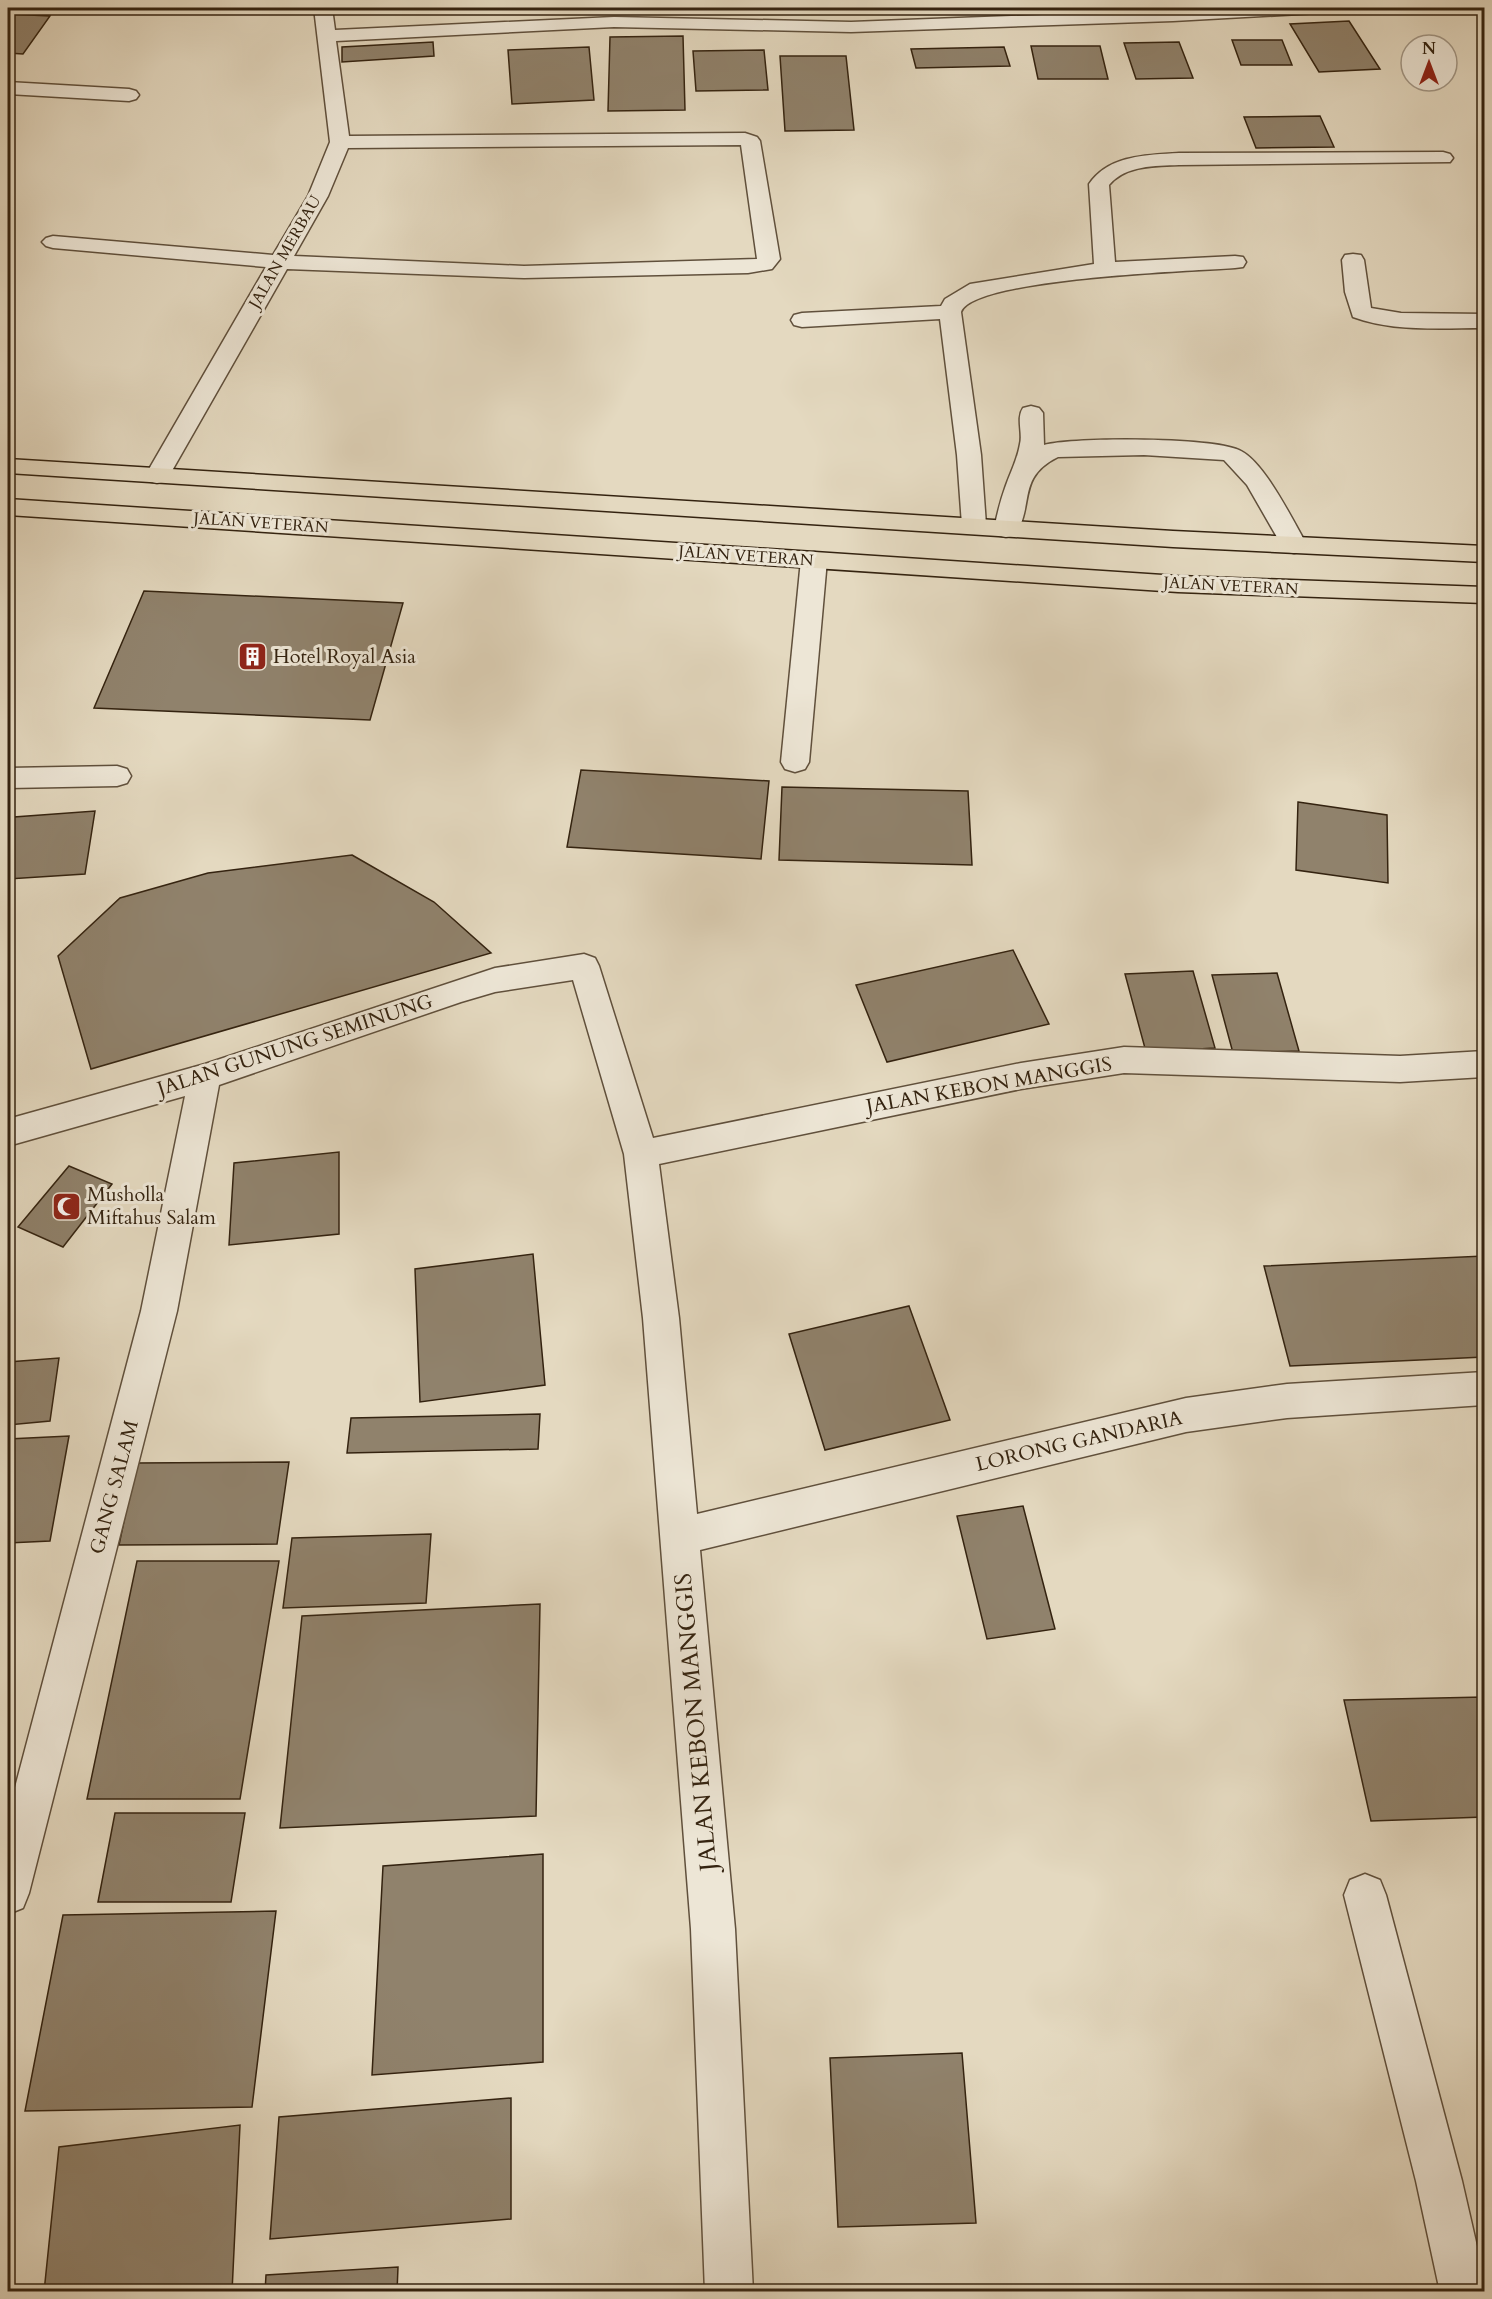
<svg xmlns="http://www.w3.org/2000/svg" width="1492" height="2299" viewBox="0 0 1492 2299" font-family="Cardo,serif">
  <rect width="100%" height="100%" fill="#e4d9c0"/>
  <filter id="stains"><feTurbulence type="fractalNoise" baseFrequency=".00333" numOctaves="4"/><feColorMatrix values="0 0 0 0 .2 0 0 0 0 .09 0 0 0 0 .02 0 0 0 .5 -.17"/></filter>
  <radialGradient id="worn" r=".72"><stop offset=".6" stop-color="#630" stop-opacity="0"/><stop offset="1" stop-color="#630" stop-opacity=".3"/></radialGradient>
  <!-- building -->
  <g fill="#90826c" stroke="#342310" stroke-width="1.5">
    <path d="M374,8H458L374,12Z"/>
    <path d="M8,14L50,16L23,54L8,53Z"/>
    <path d="M1349,21L1380,69L1319,72L1290,24Z"/>
    <path d="M683,36L685,110L608,111L610,37Z"/>
    <path d="M1232,40H1282L1292,65H1241Z"/>
    <path d="M433,42L434,56L342,62V47Z"/>
    <path d="M1179,42L1193,78L1136,79L1124,43Z"/>
    <path d="M1031,46H1100L1108,79H1038Z"/>
    <path d="M589,47L594,100L512,104L508,50Z"/>
    <path d="M1004,47L1010,66L916,68L911,49Z"/>
    <path d="M764,50L768,90L696,91L693,51Z"/>
    <path d="M780,56H846L854,130L785,131Z"/>
    <path d="M1320,116L1334,147L1256,148L1244,117Z"/>
    <path d="M144,591L403,603L370,720L94,708Z"/>
    <path d="M581,770L769,781L761,859L567,847Z"/>
    <path d="M782,787L968,791L972,865L779,860Z"/>
    <path d="M1298,802L1387,815L1388,883L1296,870Z"/>
    <path d="M95,811L85,874L8,879V848L14,817Z"/>
    <path d="M352,855L434,902L491,953L91,1069L58,956L120,898L208,873Z"/>
    <path d="M1013,950L1049,1024L887,1062L856,985Z"/>
    <path d="M1193,971L1215,1048L1146,1052L1125,974Z"/>
    <path d="M1277,973L1299,1051L1233,1053L1212,975Z"/>
    <path d="M339,1152V1234L229,1245L234,1163Z"/>
    <path d="M69,1166L112,1184L63,1247L18,1227Z"/>
    <path d="M533,1254L545,1385L420,1402L415,1269Z"/>
    <path d="M1484,1256V1357L1290,1366L1264,1266Z"/>
    <path d="M909,1306L950,1420L825,1450L789,1334Z"/>
    <path d="M59,1358L50,1421L8,1425V1362Z"/>
    <path d="M540,1414L538,1449L347,1453L351,1418Z"/>
    <path d="M69,1436L50,1541L8,1543V1439Z"/>
    <path d="M289,1462L277,1544L119,1545L136,1463Z"/>
    <path d="M1023,1506L1055,1629L987,1639L957,1516Z"/>
    <path d="M431,1534L426,1603L283,1608L292,1538Z"/>
    <path d="M137,1561H279L240,1799H87Z"/>
    <path d="M540,1604L536,1816L280,1828L302,1616Z"/>
    <path d="M1484,1697V1817L1371,1821L1344,1700Z"/>
    <path d="M115,1813H245L231,1902H98Z"/>
    <path d="M543,1854V2062L372,2075L383,1866Z"/>
    <path d="M276,1911L252,2107L25,2111L63,1915Z"/>
    <path d="M962,2053L976,2223L838,2227L830,2058Z"/>
    <path d="M511,2098V2219L270,2239L279,2117Z"/>
    <path d="M240,2125L232,2292H44L59,2147Z"/>
    <path d="M398,2267L397,2292H265L266,2275Z"/>
  </g>
  <g fill="none" stroke-linecap="round" stroke-linejoin="round">
    <defs>
      <g id="minor">
        <path d="M314,8H332L335,30L614,17L851,22L1229,8H1327L1324,12L1318,13L1173,21L851,32L614,27L336,41L349,136L745,133L757,137L760,141L780,259L772,269L748,273L524,278L287,269L169,476L166,481L157,483L148,481L145,476L266,267L53,248L46,246L42,242L46,238L53,236L273,255L308,196L330,142ZM741,145L757,259L524,266L294,256L328,196L348,148Z"/>
        <path d="M8,82L129,89L136,91L139,95L136,99L129,101L8,94Z"/>
        <path d="M1443,152L1450,154L1453,158L1450,162L1179,165C1155,166 1126,165 1109,185L1115,262L1235,256L1243,257L1246,262L1243,267L1235,268C1195,271 973,278 961,312L981,455L986,525L983,531L974,533L965,531L962,525L957,455L940,319L802,327L794,325L791,320L794,315L802,313L941,306L945,299L970,284L1094,264L1089,184C1109,155 1146,155 1179,153Z"/>
        <path d="M1353,254L1361,255L1364,260L1371,308L1401,313L1484,314V328C1442,328 1393,332 1353,317L1345,292L1342,260L1345,255Z"/>
        <path d="M1031,406L1039,408L1043,413L1044,445C1074,437 1215,437 1241,451C1265,463 1293,521 1307,545L1303,551L1294,553L1285,551L1247,485L1224,460L1144,455L1058,457C1016,478 1035,504 1015,535L1006,537L997,535L994,529C997,515 1000,502 1005,488C1010,473 1017,461 1020,444C1023,433 1016,418 1023,408Z"/>
        <path d="M814,552L823,554L827,560L809,762L805,769L795,772L785,769L781,762L801,560L805,554Z"/>
        <path d="M117,766L127,769L131,776L127,783L117,786L8,788V768Z"/>
        <path d="M584,954L595,958L599,966L653,1138L1021,1063L1124,1047L1400,1056L1484,1051V1077L1400,1082L1124,1073L1021,1089L659,1164L679,1318L697,1514L1186,1398L1287,1384L1484,1372V1405L1287,1418L1186,1432L700,1550L735,1929L753,2292H705L691,1929L643,1318L624,1154L573,980L495,992L461,1002L219,1085L177,1311L29,1893L23,1908L8,1914V1814L141,1311L185,1096L8,1146V1119L205,1064L495,968Z"/>
        <path d="M1365,1874L1380,1880L1386,1895L1462,2181L1484,2277V2292H1440L1416,2181L1344,1895L1350,1880Z"/>
      </g>
      <g id="highway">
        <path d="M8,459L1173,531L1484,546V562L1173,547L8,473Z"/>
        <path d="M8,499L1178,576L1484,587V603L1178,592L8,515Z"/>
      </g>
    </defs>
    <!-- minor casing -->
    <use href="#minor" stroke="#60503c" stroke-width="3"/>
    <!-- highway casing -->
    <use href="#highway" stroke="#342310" stroke-width="3"/>
    <!-- minor -->
    <use href="#minor" fill="#ede6d6" fill-rule="evenodd"/>
    <!-- highway -->
    <use href="#highway" fill="#e4d9c0" fill-rule="evenodd"/>
  </g>
  <!-- icons -->
  <defs>
    <symbol id="building-square" viewBox="-11 -11 22 22"><rect x="-9" y="-9" width="18" height="18" rx="4" fill="#8f2418" stroke="#ede6d6"/><path d="M-4-6H4V6H1V3H-1V6H-4ZM-2.5-4.3h1.7v1.8h-1.7ZM.8-4.3h1.7v1.8H.8ZM-2.5-1h1.7V.8h-1.7ZM.8-1h1.7V.8H.8Z" fill="#fff"/></symbol>
    <symbol id="mosque-square" viewBox="-11 -11 22 22"><rect x="-9" y="-9" width="18" height="18" rx="4" fill="#8f2418" stroke="#ede6d6"/><path d="M3.5-4.9A6 6 0 1 0 3.5 4.9A5 5 0 1 1 3.5-4.9Z" fill="#fff"/></symbol>
  </defs>
  <g fill-rule="evenodd">
    <use href="#building-square" x="236" y="640" width="33" height="33"/>
    <use href="#mosque-square" x="50" y="1190" width="33" height="33"/>
  </g>
  <g text-anchor="middle" dominant-baseline="central" stroke-width="6" stroke-linejoin="round" paint-order="stroke">
    <!-- far-street labels -->
    <g font-size="16" fill="#342310" stroke="#ede6d6">
      <text transform="translate(285 252) rotate(-60)">JALAN MERBAU</text>
      <text transform="translate(261 523) rotate(4)">JALAN VETERAN</text>
      <text transform="translate(746 556) rotate(4)">JALAN VETERAN</text>
      <text transform="translate(1231 586) rotate(3)">JALAN VETERAN</text>
    </g>
    <!-- poi labels -->
    <g font-size="20" fill="#342310" stroke="#ede6d6" text-anchor="start">
      <text x="273" y="656">Hotel Royal Asia</text>
      <text x="87" y="1194">Musholla<tspan x="87" dy="23">Miftahus Salam</tspan></text>
    </g>
    <!-- street labels -->
    <g font-size="20" fill="#342310" stroke="#ede6d6">
      <text transform="translate(295 1045) rotate(-18)">JALAN GUNUNG SEMINUNG</text>
      <text transform="translate(989 1085) rotate(-10)">JALAN KEBON MANGGIS</text>
      <text transform="translate(1079 1441) rotate(-13)">LORONG GANDARIA</text>
      <text transform="translate(114 1487) rotate(-75)">GANG SALAM</text>
    </g>
    <!-- near-street labels -->
    <g font-size="24" fill="#342310" stroke="#ede6d6">
      <text transform="translate(696 1722) rotate(-95)">JALAN KEBON MANGGIS</text>
    </g>
  </g>
  <!-- margin -->
  <rect width="1492" height="2299" fill="none" stroke="#e4d9c0" stroke-width="30"/>
  <rect x="9" y="9" width="1474" height="2281" fill="none" stroke="#342310" stroke-width="3"/>
  <rect x="15" y="15" width="1462" height="2269" fill="none" stroke="#342310" stroke-width="1.5"/>
  <!-- north arrow -->
  <g transform="translate(1429 63)"><circle r="28" fill="#ede6d6" stroke="#a39887" stroke-width="1.5"/>
  <path d="M0-4.5L10 22L0 15L-10 22Z" fill="#8f2418"/>
  <text y="-9" font-size="16" font-weight="bold" text-anchor="middle" fill="#342310">N</text>
  </g>
  <rect width="100%" height="100%" filter="url(#stains)"/>
  <rect width="100%" height="100%" fill="url(#worn)"/>
</svg>
